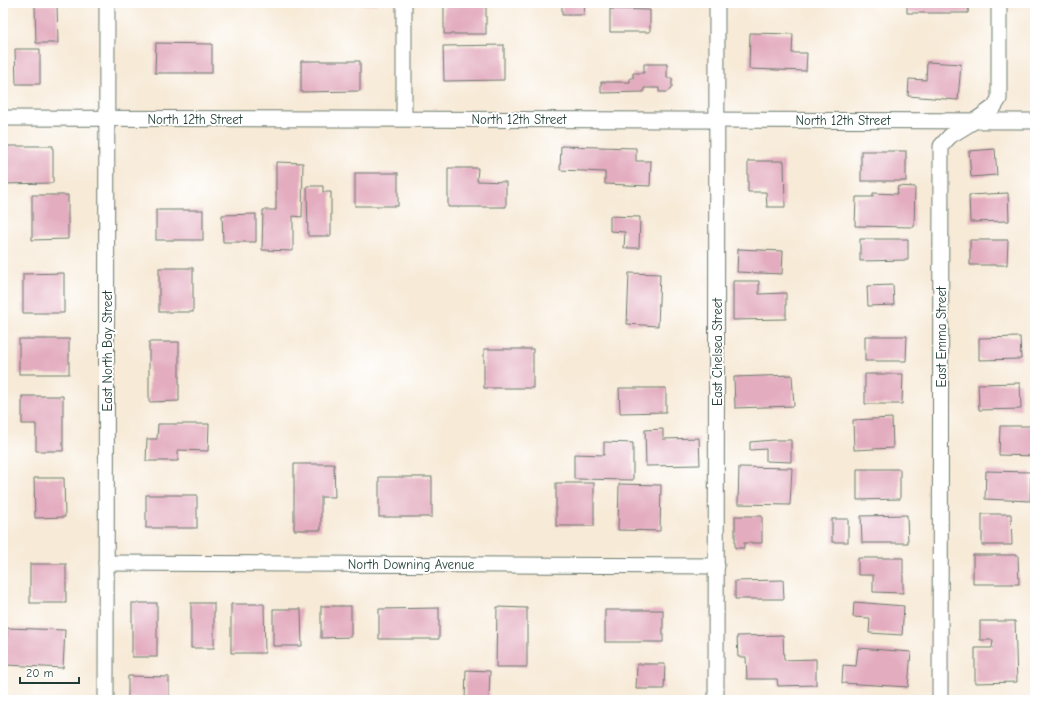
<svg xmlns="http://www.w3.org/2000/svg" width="1038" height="703" viewBox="0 0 1038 703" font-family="'Comic Neue',sans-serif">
  <rect width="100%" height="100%" fill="#fff"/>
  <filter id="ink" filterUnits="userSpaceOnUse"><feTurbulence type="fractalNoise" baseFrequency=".025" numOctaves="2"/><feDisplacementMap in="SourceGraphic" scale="8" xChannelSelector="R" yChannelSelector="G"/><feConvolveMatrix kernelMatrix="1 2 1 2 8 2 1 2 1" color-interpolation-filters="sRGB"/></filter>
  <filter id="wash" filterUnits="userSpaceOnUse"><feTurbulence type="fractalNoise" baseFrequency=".012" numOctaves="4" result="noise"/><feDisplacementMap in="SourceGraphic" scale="16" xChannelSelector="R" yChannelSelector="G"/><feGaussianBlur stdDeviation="0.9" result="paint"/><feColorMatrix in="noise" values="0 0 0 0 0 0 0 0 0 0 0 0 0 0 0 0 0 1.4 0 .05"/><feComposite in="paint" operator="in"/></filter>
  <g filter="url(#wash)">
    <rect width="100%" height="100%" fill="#f7ead7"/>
    <g id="blocks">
      <!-- building -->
      <g fill="#e3acbf">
        <path d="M358,3H377V5L358,4Z"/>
        <rect x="444" y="3" width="42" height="31"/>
        <path d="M562,3H585L584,15H562Z"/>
        <path d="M907,3H969L968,13H907Z"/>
        <path d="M57,4L58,43H36L35,5Z"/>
        <path d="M610,9L650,10V32H610Z"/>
        <path d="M750,33L793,34L792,53H807L806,71L749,69Z"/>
        <rect x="1033" y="33" width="2" height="28"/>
        <path d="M156,43L212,44V73H155Z"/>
        <path d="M504,45V80L444,81L443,46Z"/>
        <path d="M15,49H40V84H16Z"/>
        <path d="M301,61H360V91L301,92Z"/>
        <path d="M927,62L961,64L958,100L908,96L909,79L926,80Z"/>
        <path d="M644,64H667V78H672V88L667,92H659V88H644V92L601,93V82H630V78H633V73H644Z"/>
        <path d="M3,146H53V183L3,184Z"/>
        <path d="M561,146L636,148V161H651L650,186L605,184V172L560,170Z"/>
        <path d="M995,149L997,175L971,177L969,151Z"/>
        <rect x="861" y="151" width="45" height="30"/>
        <path d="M748,161H784L785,207H767L766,192H748Z"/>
        <path d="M276,162L303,163L302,217L293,216V251L262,250L263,210H276Z"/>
        <path d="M448,168H478L477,181L506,182V207H448Z"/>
        <rect x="355" y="173" width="43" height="33"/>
        <path d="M307,186H323V192H331V236H308Z"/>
        <path d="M898,186L915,187L914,227L855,226L856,197H873V193L897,194Z"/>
        <path d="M1008,193L1009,221L970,222L969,195Z"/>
        <path d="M32,195H68V239L32,240Z"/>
        <rect x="156" y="210" width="47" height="30"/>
        <path d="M256,214V242H223L222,215Z"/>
        <path d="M610,216L640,217L639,248H624L625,232L610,231Z"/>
        <path d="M860,239H908V260L860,261Z"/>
        <path d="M970,240H1008L1007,265H970Z"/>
        <path d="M738,249L783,251L782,274L737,272Z"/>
        <rect x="159" y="268" width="34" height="44"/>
        <path d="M64,273V313H23V274Z"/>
        <path d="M629,273L660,274L658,326L627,324Z"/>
        <path d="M733,281H759V294L786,293V319L733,320Z"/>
        <path d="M893,285L894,305L868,306L867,286Z"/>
        <path d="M865,336H907L906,361H865Z"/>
        <path d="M1020,337L1021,359L979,360V338Z"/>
        <rect x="19" y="339" width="50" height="35"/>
        <path d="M149,342H179V401L149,402Z"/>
        <rect x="484" y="349" width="49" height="39"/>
        <path d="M865,374H903L902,404H865Z"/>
        <path d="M792,375L794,406L735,408L734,377Z"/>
        <path d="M1020,383L1021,409L979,410L978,384Z"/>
        <path d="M619,388H666V412L620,413Z"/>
        <path d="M22,396H63V451H36V424H22Z"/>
        <path d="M892,418L893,448L854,450L853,420Z"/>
        <path d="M158,424H209L208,451L178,450V461H146L147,439H157Z"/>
        <path d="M1000,426H1035V456L999,455Z"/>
        <path d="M663,429V439L699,438L700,465L646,466L645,430Z"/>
        <path d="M773,440H791V462L766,461V449L750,450V442Z"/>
        <path d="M604,442L633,443V480L574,479V454L604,455Z"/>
        <path d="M294,464H334L335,497H321V530H294Z"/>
        <path d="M739,467L792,468L790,505L738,504Z"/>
        <path d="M857,469H900V499L857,500Z"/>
        <path d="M986,471L1031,472L1030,501L985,499Z"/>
        <rect x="379" y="477" width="53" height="40"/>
        <path d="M34,478H64L65,517L35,518Z"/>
        <rect x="556" y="483" width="38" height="43"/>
        <path d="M619,484L661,485L660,531L618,530Z"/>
        <rect x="146" y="495" width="51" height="33"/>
        <path d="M982,514H1011L1012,545H982Z"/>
        <path d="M907,515L908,543H862L861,516Z"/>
        <path d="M735,516H762V543H744V548H735Z"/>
        <rect x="832" y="519" width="16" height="23"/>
        <path d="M973,555H1018L1019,584H973Z"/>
        <path d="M858,558H903V593L873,592V575H858Z"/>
        <rect x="30" y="564" width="36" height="39"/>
        <path d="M783,580L784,599H735V581Z"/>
        <path d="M854,602L904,606L902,635L869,633L870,618L853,617Z"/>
        <rect x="132" y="603" width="25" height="54"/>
        <rect x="191" y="603" width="23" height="45"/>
        <path d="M231,604H264L265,653H231Z"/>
        <path d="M321,606H351V637L321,638Z"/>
        <path d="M497,607L527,608V667H496Z"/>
        <path d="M439,608V639H379V609Z"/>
        <path d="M273,609H301L302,646H273Z"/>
        <rect x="605" y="610" width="58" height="32"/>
        <path d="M980,621H1015L1017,682L975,683V648H992L993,640H980Z"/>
        <path d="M7,628L65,630L63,668L6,665Z"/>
        <path d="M783,635L784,660L816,659V685L778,686L777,679H747L746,657H738L737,636Z"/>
        <path d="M858,648L911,652L908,687L842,683L843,665L856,666Z"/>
        <path d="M637,664H665L664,689H636Z"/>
        <path d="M466,670L490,671L489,700H465Z"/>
        <path d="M128,676L169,677V699L128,698Z"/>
      </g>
    </g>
  </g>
  <g filter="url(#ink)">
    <use href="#blocks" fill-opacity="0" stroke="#6b7a6d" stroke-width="1"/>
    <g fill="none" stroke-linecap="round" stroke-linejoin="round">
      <defs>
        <g id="minor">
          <path d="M3,118L1035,121"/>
          <path d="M404,118V3"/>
          <path d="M106,563L717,566"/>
          <path d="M106,700L107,3"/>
          <path d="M716,700L717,3"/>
          <path d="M940,700L941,146L950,136L976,120L994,107L999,99V3"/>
        </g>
      </defs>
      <!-- minor casing -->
      <use href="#minor" stroke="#6b7a6d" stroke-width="17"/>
      <!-- minor -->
      <use href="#minor" stroke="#fff" stroke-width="15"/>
    </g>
  </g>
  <g text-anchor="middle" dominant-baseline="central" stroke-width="4" stroke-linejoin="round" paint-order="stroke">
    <!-- street labels -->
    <g font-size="13" fill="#1f3d34" stroke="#fff">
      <text x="195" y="119">North 12th Street</text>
      <text x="519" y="119">North 12th Street</text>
      <text x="843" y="120">North 12th Street</text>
      <text transform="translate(941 337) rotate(-90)">East Emma Street</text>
      <text transform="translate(107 351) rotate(-90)">East North Bay Street</text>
      <text transform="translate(717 352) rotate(-90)">East Chelsea Street</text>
      <text x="411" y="564">North Downing Avenue</text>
    </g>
  </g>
  <!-- margin -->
  <rect width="1038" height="703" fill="none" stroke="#fff" stroke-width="16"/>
  <!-- scale -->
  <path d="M20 677v6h59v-6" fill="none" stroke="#1f3d34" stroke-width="2"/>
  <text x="26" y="677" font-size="12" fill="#1f3d34" stroke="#ffffff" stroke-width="3" paint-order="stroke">20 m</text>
</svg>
